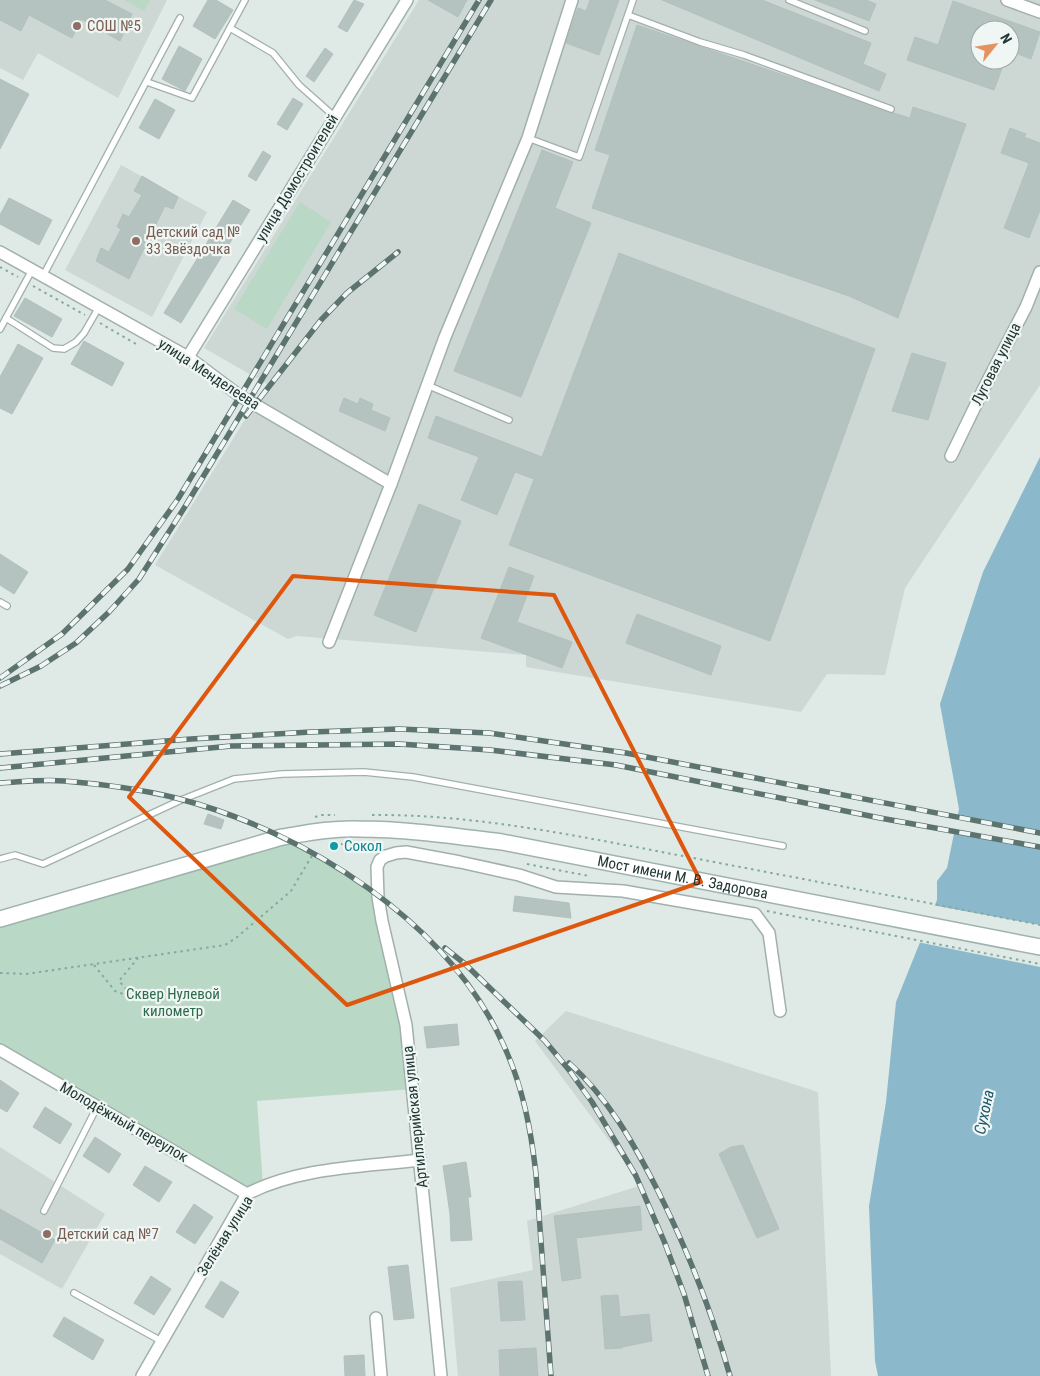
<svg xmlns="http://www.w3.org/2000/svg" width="1040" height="1376" viewBox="0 0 1040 1376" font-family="'Roboto Condensed',sans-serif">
  <rect width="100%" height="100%" fill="#dfe9e5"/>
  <!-- built -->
  <g fill="#cdd8d5" fill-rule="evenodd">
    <path d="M0,0H167L118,98L38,53L23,80L0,68Z"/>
    <path d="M419,0H1040V385L905,588L885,675L827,674L801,712L526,667V655L297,636L288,639L155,565L267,384L204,348ZM980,30H1010V60H980Z"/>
    <path d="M121,165L207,212L152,317L65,270Z"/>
    <path d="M566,1011L818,1092L831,1376H458L450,1288L533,1270L527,1221L642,1185L535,1041Z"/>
    <path d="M0,1147L105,1214L62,1289L0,1254Z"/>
  </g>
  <!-- green -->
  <g fill="#b9d8c5">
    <path d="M124,0H150L144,11Z"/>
    <path d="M300,202L331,222L267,329L234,309Z"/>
    <path d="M282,837L334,866L378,897L413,1089L257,1101L263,1186L247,1194L0,1050V919Z"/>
  </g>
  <!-- water -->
  <path fill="#8bb8ca" d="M1040,457V1376H878L875,1361L869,1206L886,1102L896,1002L937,900V881L947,868L959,809L940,704L983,572Z"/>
  <!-- pier -->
  <g fill="#dfe9e5">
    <path d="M955,817L1040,833V847L952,831Z"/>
    <path d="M932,905L1040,925V967L917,942Z"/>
  </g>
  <!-- building -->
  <g fill="#b4c3bf" stroke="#b2c1bd">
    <path d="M0,0H105L132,14L120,41L81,19L72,38L29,15L21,31L0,20Z"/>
    <path d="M208,0H216L233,10L215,39L193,26Z"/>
    <path d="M354,0L364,4L347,32L338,27Z"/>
    <path d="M428,0H467L458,17Z"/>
    <path d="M590,0H619L599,55L566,43L578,8L586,11Z"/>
    <path d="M662,0H762L871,43L863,64L886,74L879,91Z"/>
    <path d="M815,0H866L876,4L869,21Z"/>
    <path d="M953,1L1040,32L1031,59L1010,51V30H980V60H1005L994,90L907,60L915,37L938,45Z"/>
    <path d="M637,25L804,82L889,113H894L910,118L913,107L966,124L898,318L849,296L592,208L610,155L595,150Z"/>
    <path d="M179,46L202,59L185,91L162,79Z"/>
    <path d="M325,48L333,54L314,82L306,76Z"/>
    <path d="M0,79L29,94L0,149Z"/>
    <path d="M293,98L303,104L287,130L277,124Z"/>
    <path d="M155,99L175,110L159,139L139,128Z"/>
    <path d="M1010,128L1026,134L1024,137L1040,143V210L1029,238L1004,228L1029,163L1001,153Z"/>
    <path d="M542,150L573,162L555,208L591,223L521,397L454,371Z"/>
    <path d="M263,151L271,156L256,181L248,176Z"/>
    <path d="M142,176L178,197L173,209L165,206L129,279L96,261L101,248L109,252L121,229L117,227L123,214L129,217L142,195L134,191Z"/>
    <path d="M9,198L52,220L39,245L0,224V215Z"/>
    <path d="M233,200L250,210L181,323L164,313Z"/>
    <path d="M619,253L875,349L770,641L509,545L534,479L515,472L497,515L461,500L479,457L428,438L436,416L542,457Z"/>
    <path d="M25,298L62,319L52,337L14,316Z"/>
    <path d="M84,341L124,363L112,386L71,364Z"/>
    <path d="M18,344L43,358L12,414L0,408V377Z"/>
    <path d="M912,353L946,363L928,420L892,411Z"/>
    <path d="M344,398L358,404L360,398L373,404L371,410L390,418L385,431L339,411Z"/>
    <path d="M419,504L461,521L416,632L374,615Z"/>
    <path d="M0,554L28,572L14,594L0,585Z"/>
    <path d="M509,567L534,576L517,622L572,642L562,668L481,638Z"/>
    <path d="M637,614L721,646L711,675L626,643Z"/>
    <path d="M208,814L224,820L221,829L204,824Z"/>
    <path d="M515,896L569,903L571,918L513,911Z"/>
    <path d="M457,1024L459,1045L427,1048L424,1027Z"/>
    <path d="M0,1080L19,1093L7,1112L0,1108Z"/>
    <path d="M45,1107L72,1124L60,1144L33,1127Z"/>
    <path d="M95,1137L121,1154L109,1173L83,1156Z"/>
    <path d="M743,1145L779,1229L757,1238L719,1154L731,1147Z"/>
    <path d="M466,1162L471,1197H468L472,1240L451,1241L450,1214L443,1166Z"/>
    <path d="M145,1166L172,1182L159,1202L133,1185Z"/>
    <path d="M194,1204L213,1217L195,1244L176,1232Z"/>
    <path d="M640,1206L642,1230L576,1238L581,1278L562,1281L554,1216Z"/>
    <path d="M0,1209L55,1240L42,1263L0,1239Z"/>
    <path d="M408,1265L414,1318L394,1320L388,1267Z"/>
    <path d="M151,1276L171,1289L154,1315L134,1303Z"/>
    <path d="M221,1281L239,1292L223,1318L205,1307Z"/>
    <path d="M522,1281L525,1320L501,1321L498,1282Z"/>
    <path d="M618,1295L620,1317L649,1314L652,1341L622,1347V1348L605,1349L601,1296Z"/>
    <path d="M64,1317L104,1340L93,1360L53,1336Z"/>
    <path d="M536,1348L538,1376H500L499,1350Z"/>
    <path d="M364,1355L365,1376H345L344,1356Z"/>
  </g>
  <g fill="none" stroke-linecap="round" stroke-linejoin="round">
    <defs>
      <g id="service">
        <path d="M789,0L865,31"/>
        <path d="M628,15L700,42L744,55L891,109"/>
        <path d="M230,28L273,53L299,85L335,117"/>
        <path d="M147,82L192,98L245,0"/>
        <path d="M528,138L579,157L633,0"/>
        <path d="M43,276L180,18"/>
        <path d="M6,318L53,348L64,349L76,342L84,333L99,307"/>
        <path d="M0,329L32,270"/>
        <path d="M427,385L509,420"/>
        <path d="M0,602L7,606"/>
        <path d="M0,859L15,855L43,864L181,800L234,779L282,774L364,772L413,777L783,846"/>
        <path d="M44,1211L97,1107"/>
        <path d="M74,1293L163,1342"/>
      </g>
      <g id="minor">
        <path d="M1007,0L1040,12"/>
        <path d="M0,252L188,357L240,396L391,484"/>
        <path d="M188,357L407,0"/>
        <path d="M951,456L984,388L1026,307L1040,272"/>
        <path d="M329,642L391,484L445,337L528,138L572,0"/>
        <path d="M0,1050L247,1194"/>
        <path d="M376,1318L381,1376"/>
        <path d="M142,1376L247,1194C299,1167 363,1167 420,1160"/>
        <path d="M441,1376L406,1025L382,921L378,897L377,867L380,860L386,856L396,853L406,852L460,862L519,875L556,887L623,891L755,914L769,933L780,1011"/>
      </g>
      <g id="secondary">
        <path id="s1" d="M0,919L282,837C307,833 332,828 358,829C406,829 454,836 502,842L1040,947"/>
      </g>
    </defs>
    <!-- service casing -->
    <use href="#service" stroke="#a2b0ac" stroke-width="8"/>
    <!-- minor casing -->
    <use href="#minor" stroke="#a2b0ac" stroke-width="14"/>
    <!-- secondary casing -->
    <use href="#secondary" stroke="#9fb3ae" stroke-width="18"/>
    <!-- path -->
    <g stroke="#82aaa2" stroke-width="2" stroke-dasharray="2.5 4" stroke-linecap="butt">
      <path d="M0,267L18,277"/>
      <path d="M33,286L85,315"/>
      <path d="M100,323L136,344"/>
      <path d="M372,815C477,814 581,837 683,856C802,879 921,901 1040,925"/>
      <path d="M315,817L322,815H335"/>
      <path d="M341,844L379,846"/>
      <path d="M527,864L589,876"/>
      <path d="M767,911L1040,964"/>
      <path d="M94,965L115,991L134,998L119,981L138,958"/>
      <path d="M0,973L26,974L225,945L236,938L291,891L313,854"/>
    </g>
    <!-- service -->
    <use href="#service" stroke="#fff" stroke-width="5.5"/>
    <!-- minor -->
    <use href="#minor" stroke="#fff" stroke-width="11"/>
    <!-- secondary -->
    <use href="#secondary" stroke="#fff" stroke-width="15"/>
    <defs>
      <g id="rail">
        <path d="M246,416L321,320L347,293L398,252"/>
        <path d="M0,678L62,634L128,569L178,499L479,0"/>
        <path d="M0,686L41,666L76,643L109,612L139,579L186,505L491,0"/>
        <path d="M0,754L191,739L311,732L399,729L489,733L626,753L1040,833"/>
        <path d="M0,768L231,746L399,744L490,750L616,765L880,818L1040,847"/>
        <path d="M0,783C21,782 43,779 64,781C101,784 140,789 176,798C305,831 449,922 504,1046C523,1087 531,1130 536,1174L551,1376"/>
        <path d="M445,948L465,964L545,1041L569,1070L592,1102L636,1176L664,1241L684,1294L708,1376"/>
        <path d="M569,1063C609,1099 634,1144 658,1191C688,1251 712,1312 730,1376"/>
      </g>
    </defs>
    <!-- rail casing -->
    <use href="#rail" stroke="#5c736f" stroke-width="5.5"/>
    <!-- rail -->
    <use href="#rail" stroke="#eff6f3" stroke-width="4" stroke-dasharray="11" stroke-linecap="butt"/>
  </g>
  <!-- marked area -->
  <path fill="none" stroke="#de570e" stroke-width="4" stroke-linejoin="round" d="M293,576L554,595L701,882L347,1005L129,797Z"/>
  <!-- markers -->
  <g fill="#8d6e63" stroke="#eff6f3" stroke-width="2">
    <circle cx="77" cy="26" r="5"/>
    <circle cx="136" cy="241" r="5"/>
    <circle cx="47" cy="1234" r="5"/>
  </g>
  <circle fill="#0f9aa8" stroke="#eff6f3" stroke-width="2" cx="334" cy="846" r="5"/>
  <g text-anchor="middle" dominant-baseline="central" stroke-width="4.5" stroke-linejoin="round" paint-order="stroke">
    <!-- education labels -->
    <g font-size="15" fill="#785e54" stroke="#eff6f3" text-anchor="start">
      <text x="87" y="26">СОШ №5</text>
      <text x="146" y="232">Детский сад №<tspan x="146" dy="17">33 Звёздочка</tspan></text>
      <text x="57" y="1234">Детский сад №7</text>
    </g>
    <!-- street labels -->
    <g font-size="15" fill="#213734" stroke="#eff6f3">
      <text transform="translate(297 178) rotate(-59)">улица Домостроителей</text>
      <text transform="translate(996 364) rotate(-63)">Луговая улица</text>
      <text transform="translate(209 374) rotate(33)">улица Менделеева</text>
      <text stroke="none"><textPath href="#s1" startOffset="699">Мост имени М. В. Задорова</textPath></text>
      <text transform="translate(415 1117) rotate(-96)">Артиллерийская улица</text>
      <text transform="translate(124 1122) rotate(30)">Молодёжный переулок</text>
      <text transform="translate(225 1236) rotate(-58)">Зелёная улица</text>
    </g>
    <!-- culture labels -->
    <g font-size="15" fill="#0d838f" stroke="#eff6f3" text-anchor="start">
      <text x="344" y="846">Сокол</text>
    </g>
    <!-- park labels -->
    <g font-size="15" fill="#2f6a4d" stroke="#eff6f3">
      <text x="173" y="994">Сквер Нулевой<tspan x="173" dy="17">километр</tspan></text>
    </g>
    <!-- water labels -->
    <g font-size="16" font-style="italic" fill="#21576d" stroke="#eff6f3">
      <text transform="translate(984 1112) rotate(-78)">Сухона</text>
    </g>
  </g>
  <!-- north arrow -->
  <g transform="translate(995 45) rotate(60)"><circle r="24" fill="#eff6f3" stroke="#9daaa7"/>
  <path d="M0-4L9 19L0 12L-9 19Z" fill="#e59160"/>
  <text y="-8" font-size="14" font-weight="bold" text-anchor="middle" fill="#213734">N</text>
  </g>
</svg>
